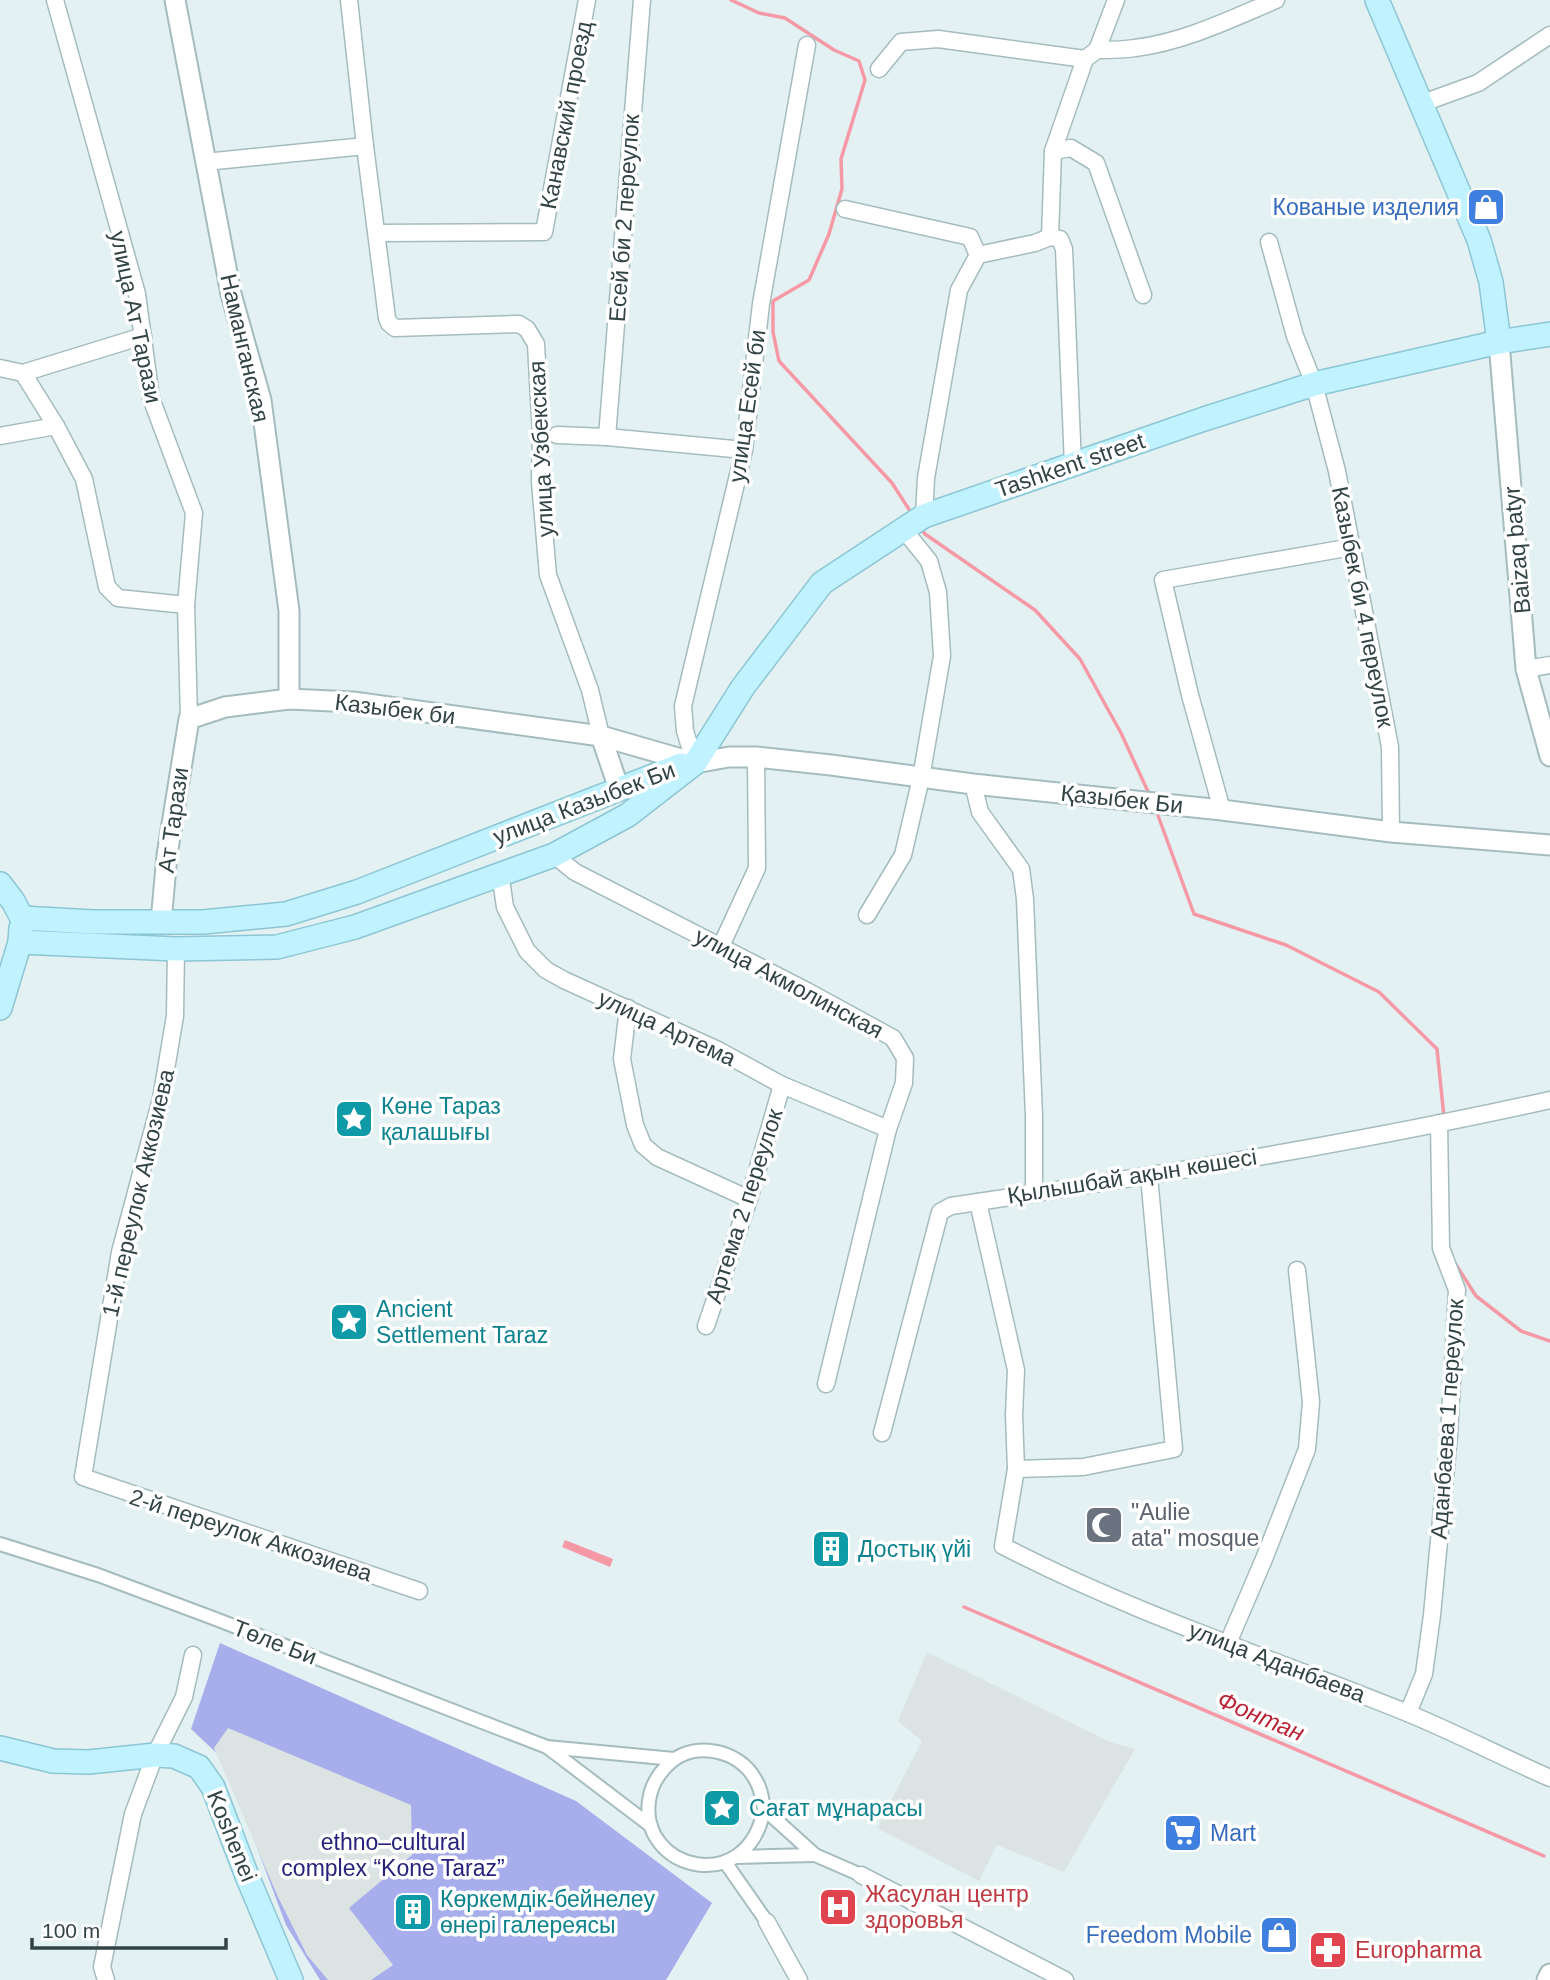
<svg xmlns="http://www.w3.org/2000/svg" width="1550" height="1980" viewBox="0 0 1550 1980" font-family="Helvetica,sans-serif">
  <rect width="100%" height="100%" fill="#e3f1f3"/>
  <!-- green -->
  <path fill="#a8aeec" d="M220,1643L576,1801L712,1903L666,1980H320L286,1925L224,1760L191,1729Z"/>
  <!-- parking -->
  <g fill="#dce3e3">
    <path d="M927,1652L1110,1742L1135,1749L1064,1872L997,1845L979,1881L877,1828L922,1741L898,1721Z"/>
    <path d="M228,1728L411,1805L412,1855L349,1908L393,1965L371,1980H328L307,1955L278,1897L214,1748Z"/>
  </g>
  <!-- water -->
  <path fill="#f699a6" d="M565,1540L613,1559L610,1567L562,1547Z"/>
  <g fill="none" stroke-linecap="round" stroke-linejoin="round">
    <!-- stream -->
    <g stroke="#f699a6" stroke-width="3.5">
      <path d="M731,0L759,13L785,18L834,50L859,61L865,80L841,159L842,189L829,234L809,280L773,301V332L779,361L892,483L912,514"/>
      <path d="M920,526L925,534L1035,610L1080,659L1121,733L1150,796"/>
      <path d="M1156,810L1194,914L1286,945L1379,992L1437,1049L1444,1117"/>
      <path d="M1453,1260L1476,1296L1521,1331L1550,1341"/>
      <path d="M964,1607L1544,1856"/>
    </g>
    <defs>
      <g id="pedestrian">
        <path d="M0,1544L98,1575L213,1618L547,1747L674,1759"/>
        <path d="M547,1747L651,1826"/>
        <path d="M764,1809C748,1898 639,1870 649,1801C651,1785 659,1772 672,1761C698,1741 740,1751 755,1779C761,1788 762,1798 764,1809L815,1855L861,1875"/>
        <path d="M737,1857L815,1855"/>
        <path d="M725,1862L767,1922"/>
      </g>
      <g id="minor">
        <path d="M55,0L137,294L151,398L194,513L186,605L189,719"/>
        <path d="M349,0L365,146L387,318L389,323L395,328L519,324L527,329L536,344L541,435L540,482L548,575L590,690L601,736"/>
        <path d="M1097,50C1109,50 1123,50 1135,48C1184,42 1231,19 1276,0"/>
        <path d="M879,69L901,42L938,39L1085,59"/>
        <path d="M1420,104L1478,83L1550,35"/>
        <path d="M1053,151L1071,148L1096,163L1143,295"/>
        <path d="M205,162L365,146"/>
        <path d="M845,209L970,237L978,255L959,290L926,478L924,516"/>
        <path d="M377,233L544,232L587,0"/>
        <path d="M1050,237L1060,239L1064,249L1073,465"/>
        <path d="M1269,242L1295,336L1314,384L1337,471L1390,747L1391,832"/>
        <path d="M978,255L1035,243L1050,237L1053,151L1085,59L1097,50L1116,0"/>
        <path d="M0,368L23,373L143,336"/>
        <path d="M23,373L56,426L84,479L107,587L118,598L186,605"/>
        <path d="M557,435L607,437L744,450"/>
        <path d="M0,436L56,426"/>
        <path d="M607,437L642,0"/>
        <path d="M1526,669L1550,665"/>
        <path d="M695,763L685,731L683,706L744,450L761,304L807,45"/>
        <path d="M973,784L980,812L1021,869L1025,899L1034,1116V1193"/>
        <path d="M1222,810L1190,695L1163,580L1352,547"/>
        <path d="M554,855L575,872L807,991L893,1038L905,1058L904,1083L888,1129L826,1384"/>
        <path d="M500,873L505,907L527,951L546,970L564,980L718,1050L782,1085L888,1129"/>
        <path d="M867,915L903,855L921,778L942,656L938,592L929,561L904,530"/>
        <path d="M721,946L757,868L756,757"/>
        <path d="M176,949L175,1016L161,1099L120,1252L83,1477L419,1591"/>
        <path d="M628,1008L622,1059L635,1125L643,1145L657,1157L749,1199"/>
        <path d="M978,1202L1016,1370L1014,1415L1016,1469L1003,1546C1132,1613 1271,1658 1405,1712C1454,1732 1502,1757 1550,1778"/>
        <path d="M706,1326L749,1199L782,1085"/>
        <path d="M882,1433L940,1212L951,1206C1151,1176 1352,1144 1550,1100"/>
        <path d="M1016,1469L1083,1467L1174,1449L1149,1176"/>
        <path d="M1228,1643L1264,1559L1307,1449L1311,1402L1297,1270"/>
        <path d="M1408,1713L1424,1674L1432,1615L1449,1435L1457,1290L1441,1248L1439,1123"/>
        <path d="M861,1875L1065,1980"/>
        <path d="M767,1922L799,1980"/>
        <path d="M106,1980L102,1967L133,1814L155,1755L184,1697L193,1655"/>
      </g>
      <g id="tertiary">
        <path d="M175,0L231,294L261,400L289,611V699"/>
        <path d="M1499,342L1526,669L1550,756"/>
        <path d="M601,736L619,789"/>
        <path d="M161,922L167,855L189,719L225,707L289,699L353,702L601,736L695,763L729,757H756L831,765L973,784L1222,810L1391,832L1550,845"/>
        <path d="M1547,1980L1550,1974"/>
      </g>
      <g id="secondary">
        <path d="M1377,0L1479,240L1491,282L1499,342"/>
        <path d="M0,884L13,901L22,918"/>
        <path d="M22,918L93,922H203L286,914L357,892L681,765"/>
        <path d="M20,942L176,949L277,947L355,927L554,855L628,815L695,763L743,687L822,583L924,516L1204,419L1314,384L1499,342L1550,334"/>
        <path d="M0,1008L20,942L21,928"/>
        <path d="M0,1748L53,1761L89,1762L155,1755L174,1756L199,1767L213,1787L247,1876L291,1980"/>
      </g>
    </defs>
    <!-- pedestrian casing -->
    <use href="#pedestrian" stroke="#a5bcbf" stroke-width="16"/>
    <!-- minor casing -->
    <use href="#minor" stroke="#a5bcbf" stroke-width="19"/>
    <!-- tertiary casing -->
    <use href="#tertiary" stroke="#a5bcbf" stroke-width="23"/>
    <!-- secondary casing -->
    <use href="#secondary" stroke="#8cc6d4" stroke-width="26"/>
    <!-- pedestrian -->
    <use href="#pedestrian" stroke="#fff" stroke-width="12"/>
    <!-- minor -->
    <use href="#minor" stroke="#fff" stroke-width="16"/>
    <!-- tertiary -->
    <use href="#tertiary" stroke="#fff" stroke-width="19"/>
    <!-- secondary -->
    <use href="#secondary" stroke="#c1f2ff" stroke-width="23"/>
  </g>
  <!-- icons -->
  <defs>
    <symbol id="shop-square" viewBox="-11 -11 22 22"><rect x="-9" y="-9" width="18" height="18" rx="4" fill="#3f7fe0" stroke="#fff"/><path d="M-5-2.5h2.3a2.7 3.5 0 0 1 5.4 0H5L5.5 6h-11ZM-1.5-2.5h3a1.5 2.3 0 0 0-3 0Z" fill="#fff"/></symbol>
    <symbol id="sight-square" viewBox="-11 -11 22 22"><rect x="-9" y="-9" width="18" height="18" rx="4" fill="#0f9aa8" stroke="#fff"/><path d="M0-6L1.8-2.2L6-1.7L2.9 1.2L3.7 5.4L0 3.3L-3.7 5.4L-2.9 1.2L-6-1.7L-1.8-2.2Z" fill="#fff"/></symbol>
    <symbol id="mosque-square" viewBox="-11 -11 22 22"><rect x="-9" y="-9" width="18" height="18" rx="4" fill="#6b7280" stroke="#fff"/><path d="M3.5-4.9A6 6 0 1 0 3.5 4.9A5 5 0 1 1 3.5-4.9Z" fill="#fff"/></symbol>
    <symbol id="building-square" viewBox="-11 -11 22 22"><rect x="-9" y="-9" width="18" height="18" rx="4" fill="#0f9aa8" stroke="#fff"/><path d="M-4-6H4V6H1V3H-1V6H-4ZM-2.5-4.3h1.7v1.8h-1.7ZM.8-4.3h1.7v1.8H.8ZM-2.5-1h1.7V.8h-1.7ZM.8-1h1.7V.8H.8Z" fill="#fff"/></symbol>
    <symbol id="supermarket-square" viewBox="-11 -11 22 22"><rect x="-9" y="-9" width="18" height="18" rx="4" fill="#3f7fe0" stroke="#fff"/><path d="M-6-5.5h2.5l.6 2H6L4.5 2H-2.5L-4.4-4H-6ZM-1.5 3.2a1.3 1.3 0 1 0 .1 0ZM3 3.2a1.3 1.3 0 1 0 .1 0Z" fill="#fff"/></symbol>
    <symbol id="hospital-square" viewBox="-11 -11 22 22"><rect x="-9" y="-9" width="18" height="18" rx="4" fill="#e0444e" stroke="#fff"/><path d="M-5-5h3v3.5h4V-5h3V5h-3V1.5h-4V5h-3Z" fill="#fff"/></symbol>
    <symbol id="pharmacy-square" viewBox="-11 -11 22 22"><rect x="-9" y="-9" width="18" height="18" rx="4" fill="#e0444e" stroke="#fff"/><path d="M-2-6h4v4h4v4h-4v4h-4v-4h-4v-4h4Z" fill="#fff"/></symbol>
  </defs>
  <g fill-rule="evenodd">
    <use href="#shop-square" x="1464" y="185" width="44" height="44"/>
    <use href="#sight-square" x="332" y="1097" width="44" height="44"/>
    <use href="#sight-square" x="327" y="1300" width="44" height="44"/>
    <use href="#mosque-square" x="1082" y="1503" width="44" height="44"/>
    <use href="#building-square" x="809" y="1527" width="44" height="44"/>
    <use href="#sight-square" x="700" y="1786" width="44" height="44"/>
    <use href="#supermarket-square" x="1161" y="1811" width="44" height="44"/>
    <use href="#hospital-square" x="816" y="1885" width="44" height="44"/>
    <use href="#building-square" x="391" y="1890" width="44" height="44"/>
    <use href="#shop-square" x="1257" y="1913" width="44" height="44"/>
    <use href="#pharmacy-square" x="1306" y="1928" width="44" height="44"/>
  </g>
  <g text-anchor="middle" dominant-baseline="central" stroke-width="7" stroke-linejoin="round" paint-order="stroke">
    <!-- street labels -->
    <g font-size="23" fill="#334445" stroke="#fff">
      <text transform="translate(566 115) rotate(-79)">Канавский проезд</text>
      <text transform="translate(624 218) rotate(-86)">Есей би 2 переулок</text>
      <text transform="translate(136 317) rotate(78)">улица Ат Тарази</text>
      <text transform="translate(245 348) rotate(77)">Наманганская</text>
      <text transform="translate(747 406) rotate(-82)">улица Есей би</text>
      <text transform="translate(541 449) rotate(-93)">улица Узбекская</text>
      <text transform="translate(1070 465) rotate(-19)">Tashkent street</text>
      <text transform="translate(1517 550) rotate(-95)">Baizaq batyr</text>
      <text transform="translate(1363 607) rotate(79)">Казыбек би 4 переулок</text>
      <text transform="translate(395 709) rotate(7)">Казыбек би</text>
      <text transform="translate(1122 799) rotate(6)">Қазыбек Би</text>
      <text transform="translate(584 803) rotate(-21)">улица Казыбек Би</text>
      <text transform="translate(173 820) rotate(-82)">Ат Тарази</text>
      <text transform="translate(789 983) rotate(28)">улица Акмолинская</text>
      <text transform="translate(667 1028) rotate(25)">улица Артема</text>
      <text transform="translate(1132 1176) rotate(-9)">Қылышбай ақын көшесі</text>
      <text transform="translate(138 1193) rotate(-77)">1-й переулок Аккозиева</text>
      <text transform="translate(744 1206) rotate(-72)">Артема 2 переулок</text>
      <text transform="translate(1447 1419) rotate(-86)">Аданбаева 1 переулок</text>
      <text transform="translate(251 1535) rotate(18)">2-й переулок Аккозиева</text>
      <text transform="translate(275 1642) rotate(21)">Төле Би</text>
      <text transform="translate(1277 1662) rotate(21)">улица Аданбаева</text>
      <text transform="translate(232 1836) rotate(68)">Koshenei</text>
    </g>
    <!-- shop labels -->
    <g font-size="23" fill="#366cbe" stroke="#fff" text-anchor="end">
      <text x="1459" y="207">Кованые изделия</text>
      <text x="1210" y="1833" text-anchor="start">Mart</text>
      <text x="1252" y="1935">Freedom Mobile</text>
    </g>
    <!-- culture labels -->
    <g font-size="23" fill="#0d838f" stroke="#fff" text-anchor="start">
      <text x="381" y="1106">Көне Тараз<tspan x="381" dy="26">қалашығы</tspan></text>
      <text x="376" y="1309">Ancient<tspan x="376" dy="26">Settlement Taraz</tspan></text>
      <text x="858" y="1549">Достық үйі</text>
      <text x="749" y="1808">Сағат мұнарасы</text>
      <text x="440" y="1899">Көркемдік-бейнелеу<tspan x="440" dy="26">өнері галереясы</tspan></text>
    </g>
    <!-- worship labels -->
    <g font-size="23" fill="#5b616d" stroke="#fff" text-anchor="start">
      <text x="1131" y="1512">"Aulie<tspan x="1131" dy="26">ata" mosque</tspan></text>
    </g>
    <!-- park labels -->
    <g font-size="23" fill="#28217c" stroke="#fff">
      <text x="393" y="1842">ethno–cultural<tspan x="393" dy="26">complex “Kone Taraz”</tspan></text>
    </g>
    <!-- health labels -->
    <g font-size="23" fill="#be3a42" stroke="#fff" text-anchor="start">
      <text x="865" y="1894">Жасулан центр<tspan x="865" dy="26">здоровья</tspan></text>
      <text x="1355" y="1950">Europharma</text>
    </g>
    <!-- water labels -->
    <g font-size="24" font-style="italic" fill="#ba2336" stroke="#fff">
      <text transform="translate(1261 1716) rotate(23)">Фонтан</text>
    </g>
  </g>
  <!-- scale -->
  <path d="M32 1938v10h194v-10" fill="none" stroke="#334445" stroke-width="3.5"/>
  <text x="42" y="1938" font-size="21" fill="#334445" stroke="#ffffff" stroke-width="5" paint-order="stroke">100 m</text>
</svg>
